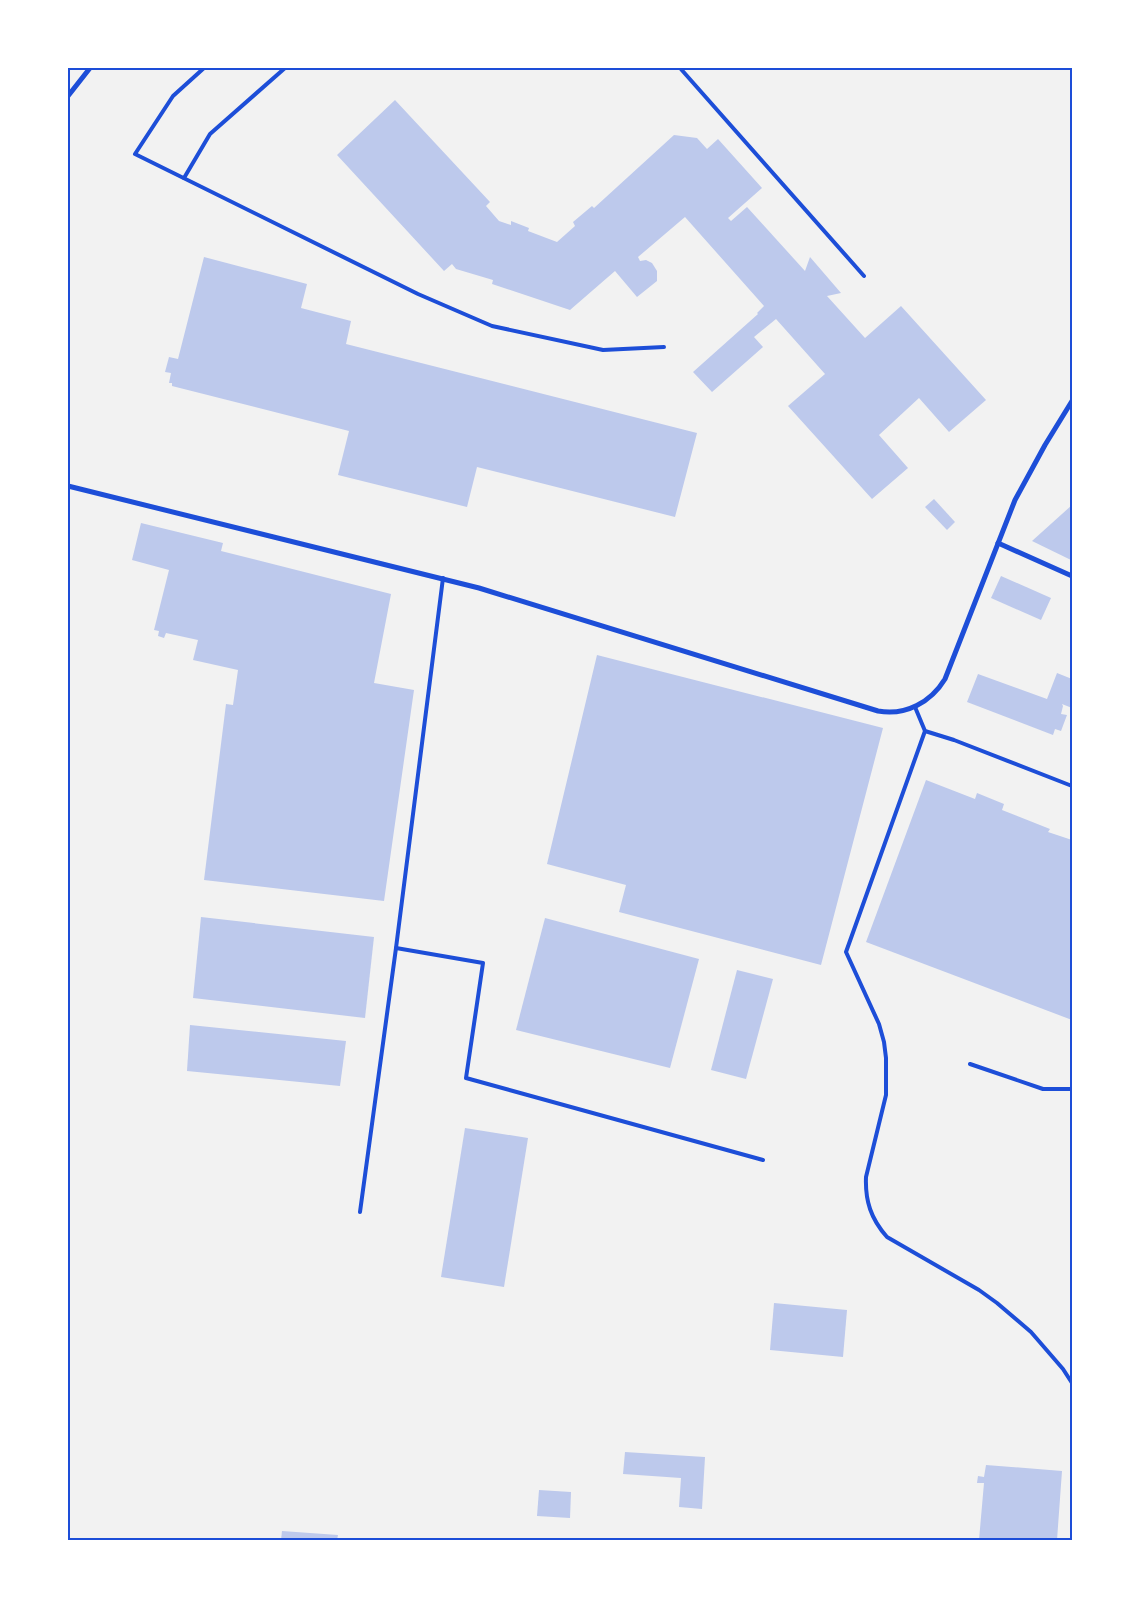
<svg xmlns="http://www.w3.org/2000/svg" width="1140" height="1608" viewBox="0 0 1140 1608" font-family="'Work Sans',sans-serif">
  <rect width="100%" height="100%" fill="#f2f2f2"/>
  <!-- building -->
  <g fill="#bdc9ec">
    <path d="M395,100L490,202L486,206L499,221L511,225V221L529,228L528,231L557,242L575,226L573,222L592,206L594,208L674,135L697,138L707,149L718,139L762,188L728,218L731,221L747,207L805,271L810,257L841,293L827,296L865,338L901,306L986,400L949,432L919,398L879,435L908,468L872,499L788,406L825,374L776,319L754,337L763,347L712,392L693,372L758,314L757,313L764,306L685,217L638,257L640,261L646,260L652,263L657,271V281L637,297L615,271L570,310L492,284L493,280L456,269L452,264L444,271L337,155Z"/>
    <path d="M204,257L307,284L301,308L351,321L346,344L697,433L675,517L477,467L467,507L338,475L349,431L172,386V383H169L171,373L165,372L169,357L178,359Z"/>
    <path d="M934,499L955,522L947,530L925,507Z"/>
    <path d="M1072,505V558L1071,560L1032,541Z"/>
    <path d="M141,523L223,543L221,551L391,594L374,683L414,690L384,901L204,880L226,704L233,705L238,670L193,660L198,640L166,633L164,638L158,636L159,631L154,630L169,570L132,560Z"/>
    <path d="M1001,576L1051,598L1041,620L991,598Z"/>
    <path d="M597,655L883,728L821,965L619,912L626,885L547,864Z"/>
    <path d="M1057,673L1072,679V708L1062,704L1063,706L1061,714L1067,715L1061,731L1055,729L1053,735L967,702L978,674L1047,699Z"/>
    <path d="M926,780L975,799L977,793L1004,804L1002,810L1050,829L1048,832L1072,840V1020L866,942Z"/>
    <path d="M201,917L374,937L365,1018L193,998Z"/>
    <path d="M545,918L699,959L670,1068L516,1030Z"/>
    <path d="M737,970L773,979L746,1079L711,1070Z"/>
    <path d="M190,1025L346,1041L340,1086L187,1071Z"/>
    <path d="M465,1128L528,1138L504,1287L441,1277Z"/>
    <path d="M774,1303L847,1310L843,1357L770,1350Z"/>
    <path d="M625,1452L705,1457L702,1509L679,1507L681,1478L623,1474Z"/>
    <path d="M986,1465L1062,1471L1057,1540H979L984,1483H977L978,1476L984,1477Z"/>
    <path d="M539,1490L571,1492L570,1518L537,1516Z"/>
    <path d="M282,1531L338,1535L337,1540H281Z"/>
  </g>
  <g fill="none" stroke-linecap="round" stroke-linejoin="round">
    <!-- service -->
    <g stroke="#1d4ed8" stroke-width="4">
      <path d="M204,68L173,96L135,154L418,294L492,326L603,350L664,347"/>
      <path d="M680,68L864,276"/>
      <path d="M184,178L210,134L285,68"/>
      <path d="M915,707L925,731L954,740L1072,786"/>
      <path d="M925,731L846,952L879,1024L884,1042L886,1058V1095L866,1177C865,1201 871,1219 887,1237L979,1290L997,1303L1031,1332L1063,1369L1072,1383"/>
      <path d="M396,948L483,963L466,1078L763,1160"/>
      <path d="M970,1064L1043,1089H1072"/>
      <path d="M360,1212L396,948L443,578"/>
    </g>
    <!-- minor -->
    <g stroke="#1d4ed8" stroke-width="5">
      <path d="M68,96L90,68"/>
      <path d="M68,486L479,588L878,711C906,716 931,702 945,679L1015,500L1045,445L1072,401"/>
      <path d="M998,543L1072,576"/>
    </g>
  </g>
  <!-- border -->
  <rect width="1140" height="1608" fill="none" stroke="#ffffff" stroke-width="138"/>
  <rect x="69" y="69" width="1002" height="1470" fill="none" stroke="#1d4ed8" stroke-width="2"/>
</svg>
